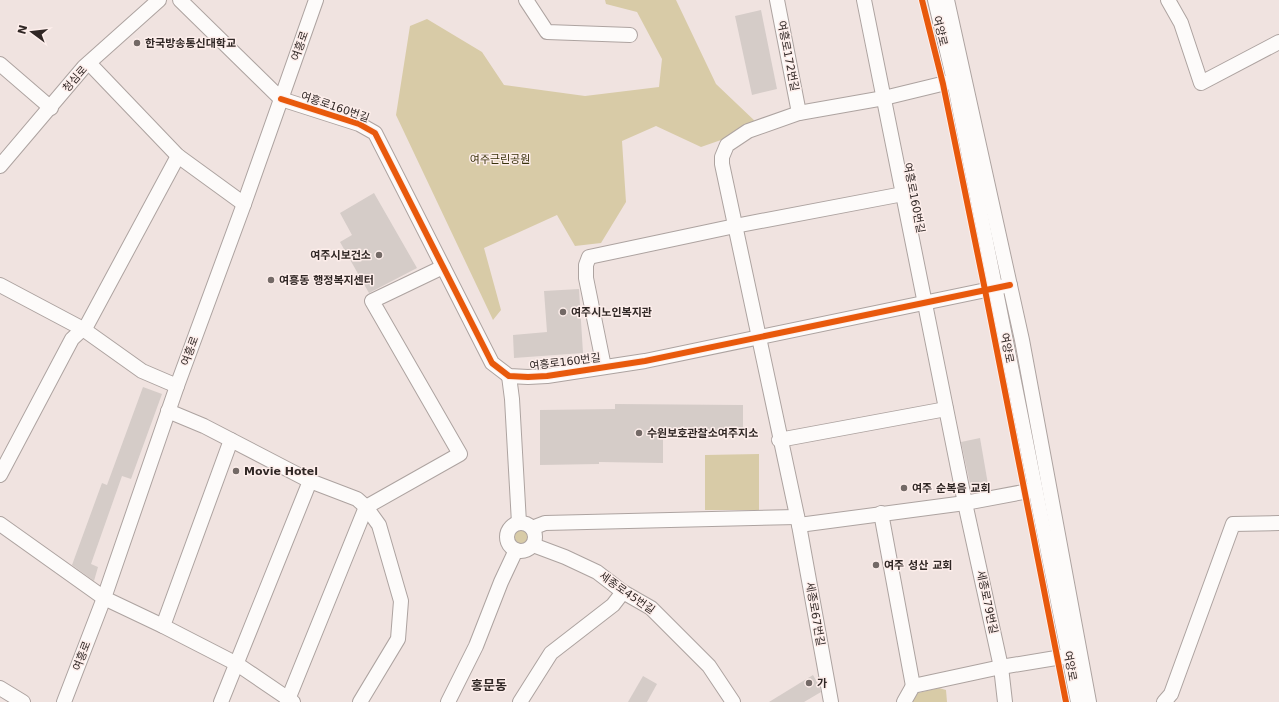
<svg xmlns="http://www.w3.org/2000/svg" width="1279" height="702" viewBox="0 0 1279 702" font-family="'DejaVu Sans','Noto Sans KR',sans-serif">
<rect width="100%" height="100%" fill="#f0e3e0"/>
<g fill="#d8cba7">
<path d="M605,0H676L716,84L757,123L721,140L701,147L656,126L622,141L626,202L601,243L575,246L557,215L484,248L501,310L493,320L396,115L410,26L427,19L482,52L504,85L585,96L659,87L662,59L637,12L606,4Z"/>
<path d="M759,454V510H705V455Z"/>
<circle cx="521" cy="537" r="9"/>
<path d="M939,688L946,690L947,702H912L918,693Z"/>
</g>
<g fill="#d5ccc8">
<path d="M761,10L777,89L752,95L735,16Z"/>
<path d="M374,193L417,268L369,293L340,242L352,235L340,213Z"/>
<path d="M579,289L583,353L514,358L513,335L547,332L544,291Z"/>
<path d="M143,387L162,394L131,479L122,476L91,564L98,567L94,581L72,565L102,483L107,485Z"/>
<path d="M615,404L743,405V434L663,433V463L599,462V464L540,465V410L615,409Z"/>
<path d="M980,438L989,490L972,493L961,442Z"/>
<path d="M813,675L819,686L821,692L804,702H769Z"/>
<path d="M643,676L657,684L647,702H628Z"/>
</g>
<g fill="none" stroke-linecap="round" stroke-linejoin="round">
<g stroke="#ada3a0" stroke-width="16">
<g id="minor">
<path d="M180,0L281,99L359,124L375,133L492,363L509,376L528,377L547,376L645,361L1010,285"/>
<path d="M526,0L547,32L630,35"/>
<path d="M777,0L799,113"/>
<path d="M864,0L965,503L1001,667L1005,702"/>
<path d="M935,0L954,81L1078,702"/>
<path d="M947,0L1022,340L1089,702"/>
<path d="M1168,0L1181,23L1201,83L1279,42"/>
<path d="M89,63L178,156L244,204"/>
<path d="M0,64L51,108"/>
<path d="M0,166L84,67L159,0"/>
<path d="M0,285L83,329L142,371L177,386"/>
<path d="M604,367L586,278V265L589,257L735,226L903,194"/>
<path d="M509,376L512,399L519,523"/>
<path d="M168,411L204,426L310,481L357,499L366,507L379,525L401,601L398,639L360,702"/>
<path d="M779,440L946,409"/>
<path d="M0,475L72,339L87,325L178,156"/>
<path d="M881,513L913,686"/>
<circle cx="521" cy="537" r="14"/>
<path d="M0,524L104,598L163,626L237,664L293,702"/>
<path d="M799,525L965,503L1034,490"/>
<path d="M532,528L545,523L797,517"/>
<path d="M533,545L565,557L597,572L623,592L651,608L709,666L733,702"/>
<path d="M163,626L231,440"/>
<path d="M0,688L23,702"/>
<path d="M64,702L104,598L177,386L244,204L316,0"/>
<path d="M221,702L310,481"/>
<path d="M287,702L366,507L460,454L372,301L443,267"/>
<path d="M448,702L476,646L501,582L516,550"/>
<path d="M520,702L551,653L613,605L623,592"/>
<path d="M831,702L799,525L722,164V157L727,145L748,131L799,113L884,98L954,81"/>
<path d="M904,702L913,686L1001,667L1068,656"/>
<path d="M1164,702L1171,694L1233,524L1279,523"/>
</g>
</g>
<use href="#minor" stroke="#fdfbfa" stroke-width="14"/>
<g stroke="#fdeeeb" stroke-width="8">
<g id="cycleway">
<path d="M922,0L943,84L985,290L1066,702"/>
<path d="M281,99L359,124L375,133L492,363L509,376L528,377L547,376L645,361L1010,285"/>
</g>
</g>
<use href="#cycleway" stroke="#e8590c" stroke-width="6"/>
</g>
<g fill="#736966" stroke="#fdeeeb" stroke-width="1.5">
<circle cx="137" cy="43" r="4"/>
<circle cx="379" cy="255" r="4"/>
<circle cx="271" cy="280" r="4"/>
<circle cx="563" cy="312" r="4"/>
<circle cx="639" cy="433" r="4"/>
<circle cx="236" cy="471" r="4"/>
<circle cx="904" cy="488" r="4"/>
<circle cx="876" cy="565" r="4"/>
<circle cx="809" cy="683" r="4"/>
</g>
<g text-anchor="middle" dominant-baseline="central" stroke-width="3" stroke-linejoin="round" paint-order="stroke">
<g font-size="11" fill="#302725" stroke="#fdeeeb">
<text transform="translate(940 31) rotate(76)">여양로</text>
<text transform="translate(300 46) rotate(-71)">여흥로</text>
<text transform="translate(788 56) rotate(79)">여흥로172번길</text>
<text transform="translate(75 79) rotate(-49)">청심로</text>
<text transform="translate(335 107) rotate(19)">여흥로160번길</text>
<text transform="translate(914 198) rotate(79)">여흥로160번길</text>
<text transform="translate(1007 348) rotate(79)">여양로</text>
<text transform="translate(190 351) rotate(-70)">여흥로</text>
<text transform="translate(565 362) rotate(-7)">여흥로160번길</text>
<text transform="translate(627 593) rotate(35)">세종로45번길</text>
<text transform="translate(987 602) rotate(78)">세종로79번길</text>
<text transform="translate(815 614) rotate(80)">세종로67번길</text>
<text transform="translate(82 656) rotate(-69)">여흥로</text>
<text transform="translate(1070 666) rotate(80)">여양로</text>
</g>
<g font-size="11" font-weight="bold" fill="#302725" stroke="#fdeeeb" text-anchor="start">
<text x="145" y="43">한국방송통신대학교</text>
<text x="371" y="255" text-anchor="end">여주시보건소</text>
<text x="279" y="280">여흥동 행정복지센터</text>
<text x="571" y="312">여주시노인복지관</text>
<text x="647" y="433">수원보호관찰소여주지소</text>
<text x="244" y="471">Movie Hotel</text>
<text x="912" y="488">여주 순복음 교회</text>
<text x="884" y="565">여주 성산 교회</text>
<text x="817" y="683">가</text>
</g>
<g font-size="11" fill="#39320b" stroke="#fdeeeb">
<text x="500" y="159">여주근린공원</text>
</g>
<g font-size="13" font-weight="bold" fill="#302725" stroke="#fdeeeb">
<text x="489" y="685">홍문동</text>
</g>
</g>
<g transform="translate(32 32) rotate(285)" stroke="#fdeeeb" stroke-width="3" paint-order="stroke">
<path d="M0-3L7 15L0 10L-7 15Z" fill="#302725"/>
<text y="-6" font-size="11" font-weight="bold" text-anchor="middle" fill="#302725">N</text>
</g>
</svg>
